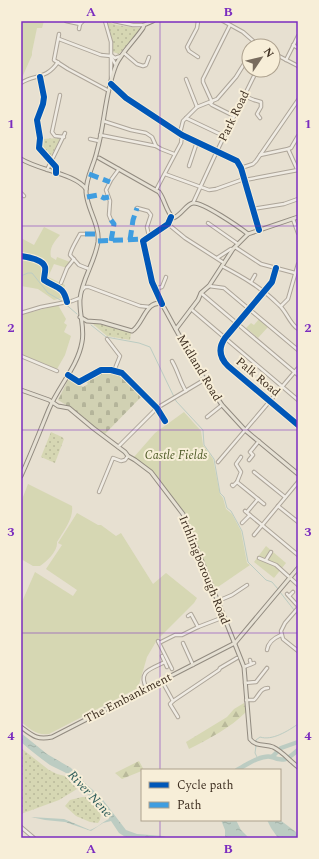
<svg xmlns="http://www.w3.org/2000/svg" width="319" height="859" viewBox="0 0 319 859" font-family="Spectral,serif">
<defs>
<pattern id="grass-dots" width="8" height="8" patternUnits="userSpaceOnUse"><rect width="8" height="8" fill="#d6d7b3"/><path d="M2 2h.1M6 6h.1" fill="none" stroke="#b9b99a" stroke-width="1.8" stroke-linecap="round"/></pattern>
<pattern id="forest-firs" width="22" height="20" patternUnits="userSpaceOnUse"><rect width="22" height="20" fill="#d6d7b3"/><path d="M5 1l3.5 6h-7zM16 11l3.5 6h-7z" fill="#b9b99a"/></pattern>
<pattern id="cemetery-stones" width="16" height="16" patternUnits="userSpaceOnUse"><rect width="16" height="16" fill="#d1d1b3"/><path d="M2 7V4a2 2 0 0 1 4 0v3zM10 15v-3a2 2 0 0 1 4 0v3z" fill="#b4b49a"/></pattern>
<pattern id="water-ripples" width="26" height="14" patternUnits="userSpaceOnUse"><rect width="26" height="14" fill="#bcccc2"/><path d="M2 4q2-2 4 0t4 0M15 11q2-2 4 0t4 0" fill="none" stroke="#a2b0a6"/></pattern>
</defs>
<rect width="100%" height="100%" fill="#e7e0d1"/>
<g fill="url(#grass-dots)">
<path d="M109,22L116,25L139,28V31L119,54L113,52L107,23Z"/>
<path d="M61,138L50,158L41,149V139Z"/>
<path d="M92,322L131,333L130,340L107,336L93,324Z"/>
<path d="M51,432L62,437L64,439L55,463L41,457Z"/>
<path d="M21,748L49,770L57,774L65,776L77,789L59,800L21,814Z"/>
<path d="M82,797H86L101,813L100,820L98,823L90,822L76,816L65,806L70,800Z"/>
</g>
<g fill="url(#forest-firs)">
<path d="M244,703L246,712C230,728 209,739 189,749L186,742L227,717L234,709Z"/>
<path d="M139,761L144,770L122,779L115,773Z"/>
</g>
<path fill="url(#cemetery-stones)" d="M106,371C122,372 132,385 142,396L104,435L71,408L58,400L69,378L83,387L88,384L85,380L97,373Z"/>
<g fill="#d6d7b3">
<path d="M21,21H44L42,28H37L32,52V55L21,80Z"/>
<path d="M44,227L60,235C54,242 49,248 51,257L56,260L57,257L70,262L67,268L54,264L48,277L65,285L62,298L54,300L38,289L21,286V238L34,245Z"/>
<path d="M58,305L66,319L64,323L67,325L64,332L71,336L65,355L57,369L21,354V315Z"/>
<path d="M259,319L268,327L258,338L246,328L251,323L254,325Z"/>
<path d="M184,412L201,431L203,445L213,459L220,494L223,498L226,509L232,514L241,531L247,563L250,565L215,589L184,512L157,477L134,457L155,433Z"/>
<path d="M28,484L72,506C74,518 63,532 57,542C58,551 47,561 40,566H33L21,559V502Z"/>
<path d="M77,513L98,525H101L116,536L121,533L153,584L166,573L197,598L194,603L157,640L147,657L138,688L49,734C37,736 30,729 21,722V604L35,572L73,596L77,590L46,569L62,545L58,543Z"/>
<path d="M266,546L286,563L274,578L254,562Z"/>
</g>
<g fill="url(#water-ripples)">
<path d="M21,733L47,754L71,768L87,785L100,796L126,830L137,834L163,836L170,838H127L119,833L111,821L103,823L91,831L65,822L45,820L31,817L64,819L90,830C97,828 102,822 109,819C101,807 89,795 79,786C75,783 71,777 66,773C61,770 55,768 50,765C40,758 30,750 21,742Z"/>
<path d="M221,820H236L241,830L249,838H226L225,836V830Z"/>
<path d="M267,820H280L296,832L298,838H278L271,828Z"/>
</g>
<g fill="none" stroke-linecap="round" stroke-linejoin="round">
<g stroke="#bcccc2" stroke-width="1">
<path d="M21,276L28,273H32L48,293L62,301L77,314"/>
<path d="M91,325L106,337L139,343L150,347L176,401L203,430L204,445L214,459L220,493L224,497L227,508L231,511L242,531L248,562L266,580L272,582L278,589"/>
<path d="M280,592L298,615"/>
<path d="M256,742V740L260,737C272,741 288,731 298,724"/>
<path d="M256,746L255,753L258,759"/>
</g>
<g stroke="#bcccc2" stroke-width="4.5">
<path d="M272,757C285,763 288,758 298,750"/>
<path d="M237,770C246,765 262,754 272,757L281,748L298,742"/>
</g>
<g stroke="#ada599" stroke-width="4.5">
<g id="minor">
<path d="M66,21L80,24L79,29"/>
<path d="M105,21L111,42V81"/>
<path d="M114,21L133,25H144"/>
<path d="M223,21L243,32L259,46"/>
<path d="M80,24L83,21"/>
<path d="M59,34L54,60L68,69L109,91"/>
<path d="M59,39L101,55L111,56"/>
<path d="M293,45L298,48"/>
<path d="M124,53L137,64L143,66L146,65L149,57"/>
<path d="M273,53L298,66"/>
<path d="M111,55L115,58L121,56"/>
<path d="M111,57L116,65"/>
<path d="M198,57L189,51L187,47L197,28L198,21"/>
<path d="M286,60L298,36"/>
<path d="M40,77L44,97L43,104L37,120L40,138L39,148L56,167V173"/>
<path d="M186,79L197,107"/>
<path d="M21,83C34,74 46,80 58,62"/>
<path d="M111,84L126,98L182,135L237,161L241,168L259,230"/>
<path d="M60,95L52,132L55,136L64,137"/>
<path d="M244,96L254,100L261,102V107L257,114L260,118"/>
<path d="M212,102L203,82V79L230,25"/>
<path d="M210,103L212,105L234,116"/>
<path d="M186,118L224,136"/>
<path d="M103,121L131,130L146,133L152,137L156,146L161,149L174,154"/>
<path d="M180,133L183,121L197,107L217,99L236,77L249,56"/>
<path d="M100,135L156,146"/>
<path d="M90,139L99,141"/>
<path d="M288,149L297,169"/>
<path d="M260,155L288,149L291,148L298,136"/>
<path d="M189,166L197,142"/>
<path d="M241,168L253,164L256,161L298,100"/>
<path d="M47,170L65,133"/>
<path d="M165,174L209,190L216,189L244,179"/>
<path d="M245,180L298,170"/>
<path d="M156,190L181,143L182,135"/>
<path d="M21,193L24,196"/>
<path d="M193,203L217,151L257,70"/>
<path d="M137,208L148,211L151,215L147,227L149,236"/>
<path d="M253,209L284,204L298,199"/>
<path d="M293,219L298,233"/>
<path d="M111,220L109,215L110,201L106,190L111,180L119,169"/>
<path d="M208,223L238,244"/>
<path d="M168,224L185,238L224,263"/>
<path d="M85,234H80C77,240 71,249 70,255L79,265L89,269"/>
<path d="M235,247L261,264L295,273"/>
<path d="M217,258L231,249H233"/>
<path d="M222,266C243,277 262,288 279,305C287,312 289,323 298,329"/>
<path d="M276,268L272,282L225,338C218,348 219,357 228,366L298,425"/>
<path d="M251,282L255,275"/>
<path d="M61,283L67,268L74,259"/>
<path d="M209,286L224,288L298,350"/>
<path d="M154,289L162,287L166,277"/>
<path d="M82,290L85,287H89L140,306L150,307"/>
<path d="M201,293L298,375"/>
<path d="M162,304L152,282L143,241L168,224L171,217"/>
<path d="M281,306L288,299L298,264"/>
<path d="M191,309L298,400"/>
<path d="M21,313L41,307L72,301L80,298"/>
<path d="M107,339L120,356L114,371"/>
<path d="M21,356L57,371"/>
<path d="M172,361C178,371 180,382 186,391"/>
<path d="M68,375L79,382L101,370H111L122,373L157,408L165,421"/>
<path d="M207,417L222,405"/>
<path d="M118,447L157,408L204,380"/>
<path d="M249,460L253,455L250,452L259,441"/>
<path d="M218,462L298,368"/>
<path d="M254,472L285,497"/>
<path d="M237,482L264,504"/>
<path d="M232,485L233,486L237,482L241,472L236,464L241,457"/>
<path d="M99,492L113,458L121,461L125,460L128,456"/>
<path d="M278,506L298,522"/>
<path d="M245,511L298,555"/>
<path d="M247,512L258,499"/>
<path d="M242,523L250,515"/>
<path d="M254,535L298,482"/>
<path d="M259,558L276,565L298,585"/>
<path d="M266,560L271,552"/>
<path d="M287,594L298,606"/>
<path d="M289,596L293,592"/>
<path d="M218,601L232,595L247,585"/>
<path d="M298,608L285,623L281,631L283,639L298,651"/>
<path d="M188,616L191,614L198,627"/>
<path d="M158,641L172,669"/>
<path d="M159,643L175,635H182L198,627L224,617"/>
<path d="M183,643L193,665"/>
<path d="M267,650C268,642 274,638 281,635"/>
<path d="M162,656L167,667"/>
<path d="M250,660L251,664"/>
<path d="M244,667L254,663"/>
<path d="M162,681L173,701"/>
<path d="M245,683L256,682L267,668"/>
<path d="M147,689C137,671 151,669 165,662"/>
<path d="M246,700H254C259,696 260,688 268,688"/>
<path d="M178,717L170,704L173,701L219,670L220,668L237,658"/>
<path d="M21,827L34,838"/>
</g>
</g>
<g stroke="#928b80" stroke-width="5">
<g id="major">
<path d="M99,158L159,192C165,200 166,211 173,218C181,216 186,204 193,203C203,202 239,227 248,234"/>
<path d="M21,159C38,170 76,174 86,189"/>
<path d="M80,317L87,321L101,322L132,331C143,325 146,299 162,304L197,368L222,405L245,430L298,474"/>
<path d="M176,329L198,300L201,293L209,286L233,249L248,234L298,217"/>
<path d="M21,390L49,400L58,406L69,408L93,428L125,452L128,456L135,460L151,472L183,514L244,667L250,739C256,747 265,744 273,747C282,751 290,761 298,767"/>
<path d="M21,476C31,454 40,431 49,409C58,387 78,366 82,342C85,328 79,314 80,299C82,279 95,262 98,242C100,225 87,209 86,192C86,177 94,165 97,151C105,123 105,92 116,65C121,53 135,40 143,28L144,25L153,21"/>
<path d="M21,727C33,736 37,740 52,737L235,643L298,568"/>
</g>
</g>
<use href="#minor" stroke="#efebe3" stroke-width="2.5"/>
<use href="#major" stroke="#e6e1d4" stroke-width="3"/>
<g stroke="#3f9de0" stroke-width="5" stroke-dasharray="10 5" stroke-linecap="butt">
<path d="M89,174L110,182"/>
<path d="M87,197L98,195L104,198L109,197"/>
<path d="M85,234H98"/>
<path d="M130,240L133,220L137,208"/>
<path d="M98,241L144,239"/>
<path d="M111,241L114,224L111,220"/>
</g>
<g stroke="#f7eed8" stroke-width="8">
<g id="cycleway">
<path d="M40,77L44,97L43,104L37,120L40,138L39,148L56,167V173"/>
<path d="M111,84L126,98L182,135L237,161L241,168L259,230"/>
<path d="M21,256C27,257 43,259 45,267C46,270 44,276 44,280C57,289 63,285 67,302"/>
<path d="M276,268L272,282L225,338C218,348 219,357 228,366L298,425"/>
<path d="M162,304L152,282L143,241L168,224L171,217"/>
<path d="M68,375L79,382L101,370H111L122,373L157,408L165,421"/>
</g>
</g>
<use href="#cycleway" stroke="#0057b8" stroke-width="6"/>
</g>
<path fill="none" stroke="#7b2cbf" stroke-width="1" stroke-opacity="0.55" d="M160,21V770M21,226H298M21,430H298M21,633H298M160,820V838"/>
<g text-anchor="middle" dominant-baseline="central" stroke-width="4" stroke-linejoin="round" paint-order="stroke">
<g font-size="12" fill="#3d2e20" stroke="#f7eed8">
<text transform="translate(234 116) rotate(-64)">Park Road</text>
<text transform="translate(199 368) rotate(59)">Midland Road</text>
<text transform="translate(258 377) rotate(40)">Palk Road</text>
<text transform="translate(204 570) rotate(68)">Irthlingborough Road</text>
<text transform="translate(128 698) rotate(-27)">The Embankment</text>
</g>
<g font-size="12" font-style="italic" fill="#4d5a26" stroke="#f7eed8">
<text x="176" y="455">Castle Fields</text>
</g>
<g font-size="13" font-style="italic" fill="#2f5d5a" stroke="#f7eed8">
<text transform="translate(90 794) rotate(47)">River Nene</text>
</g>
</g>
<rect width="319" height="859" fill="none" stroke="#f7eed8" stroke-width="44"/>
<rect x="141" y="769" width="140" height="52" fill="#f7eed8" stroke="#ada18e"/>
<rect x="149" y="782" width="20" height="6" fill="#0057b8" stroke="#ada18e"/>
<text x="177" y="789" font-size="12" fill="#3d2e20">Cycle path</text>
<rect x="149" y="802" width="20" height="6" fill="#3f9de0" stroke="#ada18e"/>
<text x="177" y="809" font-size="12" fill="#3d2e20">Path</text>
<g transform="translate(261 58) rotate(55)"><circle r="19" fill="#f7eed8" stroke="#ada18e"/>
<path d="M0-3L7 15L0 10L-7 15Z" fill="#786c5e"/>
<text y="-6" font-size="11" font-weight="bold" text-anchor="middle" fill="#3d2e20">N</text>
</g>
<rect x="22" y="22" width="275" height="815" fill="none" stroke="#7b2cbf" stroke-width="1.5"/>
<g font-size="13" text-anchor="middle" font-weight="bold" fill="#7b2cbf">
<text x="91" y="16">A</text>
<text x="228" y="16">B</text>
<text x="11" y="128">1</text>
<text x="308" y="128">1</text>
<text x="11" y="332">2</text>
<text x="308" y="332">2</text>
<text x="11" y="536">3</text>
<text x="308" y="536">3</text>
<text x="11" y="740">4</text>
<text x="308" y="740">4</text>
<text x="91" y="853">A</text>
<text x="228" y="853">B</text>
</g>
</svg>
